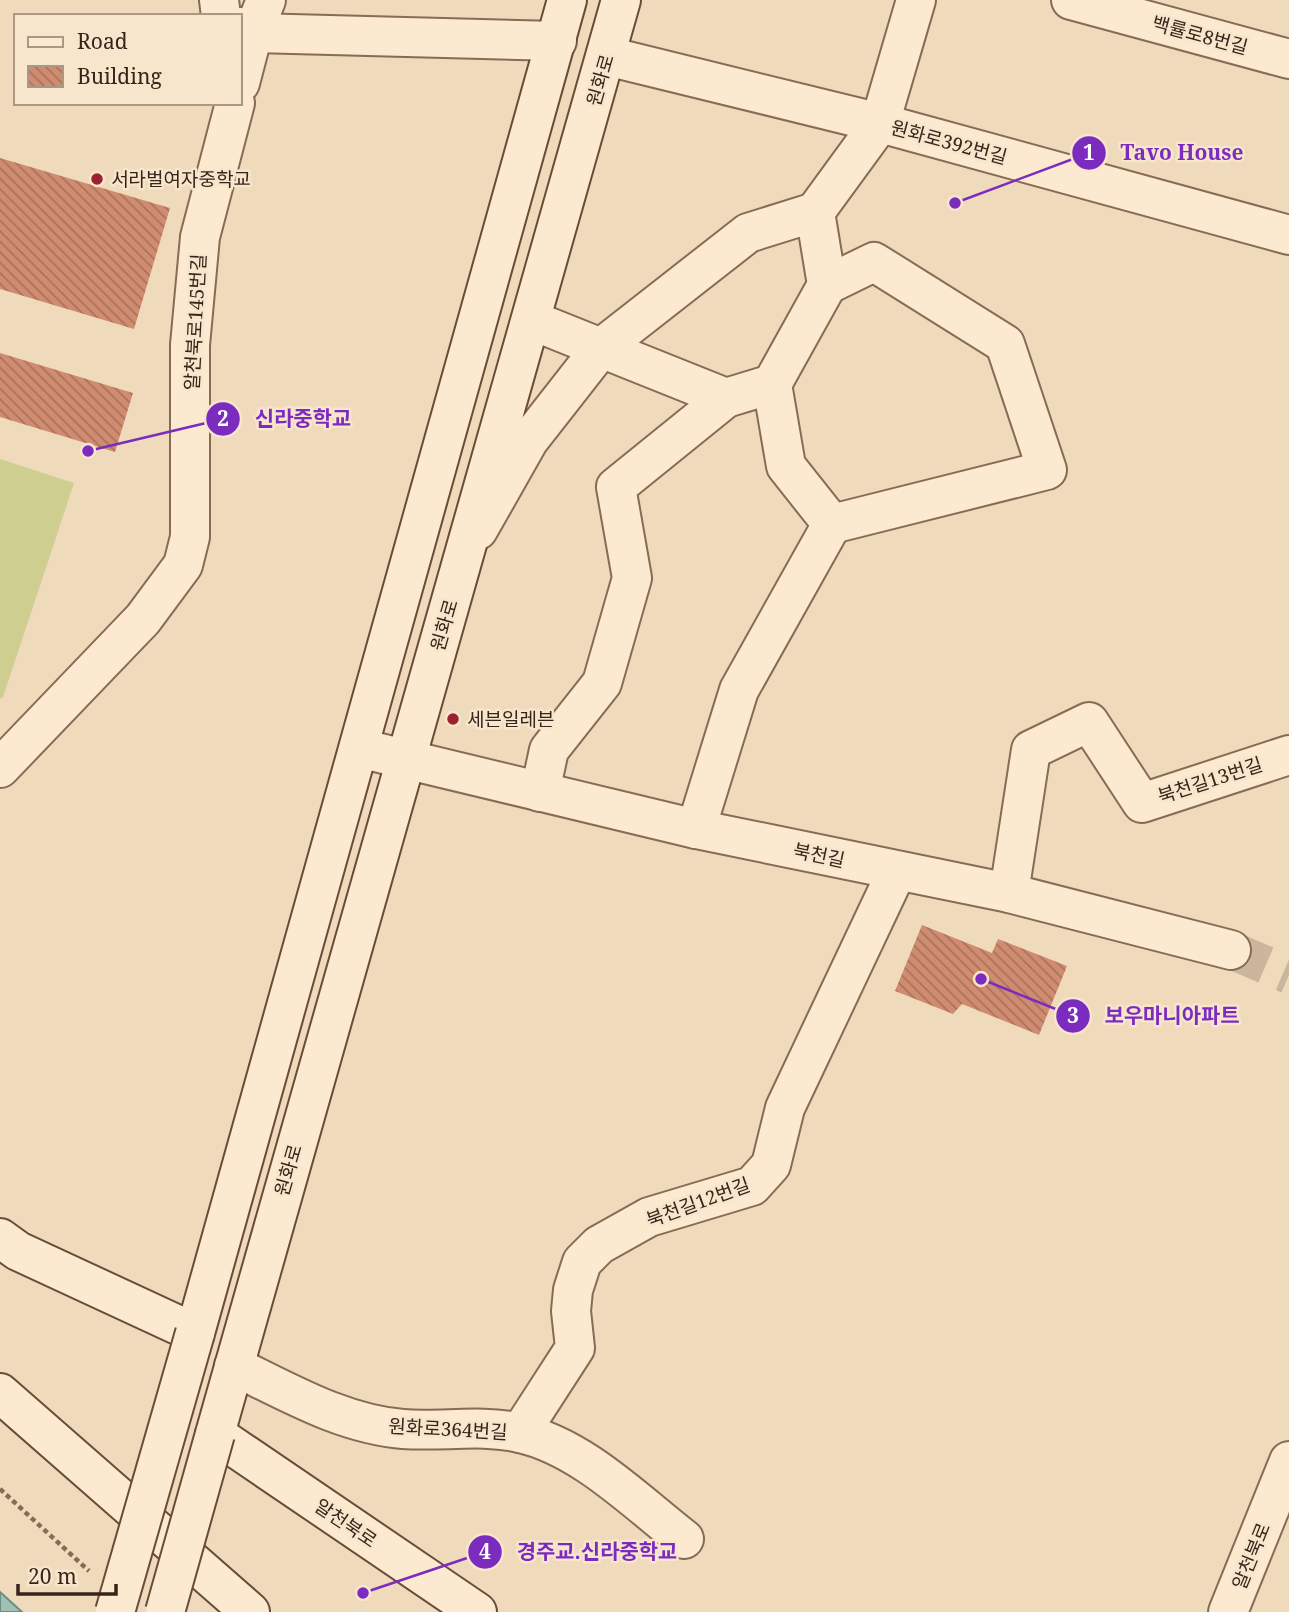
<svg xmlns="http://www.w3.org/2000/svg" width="1289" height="1612" viewBox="0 0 1289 1612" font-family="'Noto Serif','Noto Sans KR',serif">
<defs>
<pattern id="building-back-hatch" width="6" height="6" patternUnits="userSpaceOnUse" patternTransform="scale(1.75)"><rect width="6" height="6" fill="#d08c70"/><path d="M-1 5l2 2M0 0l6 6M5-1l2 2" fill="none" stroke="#aa725b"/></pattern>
</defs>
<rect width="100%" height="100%" fill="#f0dabc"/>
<path fill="#cece90" d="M0,459L74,483L3,697L0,699Z"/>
<path fill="#a0c1b3" stroke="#688f80" stroke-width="2" d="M0,1592L22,1612H0Z"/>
<g fill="url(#building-back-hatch)">
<path d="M0,158L170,208L134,329L0,289Z"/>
<path d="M0,353L133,393L115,452L0,417Z"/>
<path d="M922,925L992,953L998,939L1067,966L1039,1035L962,1004L953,1014L895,991Z"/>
</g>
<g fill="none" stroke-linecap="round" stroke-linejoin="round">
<path stroke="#cbb69c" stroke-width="38" stroke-dasharray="38 19" stroke-linecap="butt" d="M1231,950L1289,975"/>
<g stroke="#886a55" stroke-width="42">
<g id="street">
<path d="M219,0L221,16"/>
<path d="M1071,0L1289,59"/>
<path d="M240,27L253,33L557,41"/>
<path d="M607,56L880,123L1289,235"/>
<path d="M240,83L253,33L266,0"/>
<path d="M815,212L880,123L916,0"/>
<path d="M827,285L874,262L1005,344L1047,470L832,524"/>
<path d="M531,320L726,398L772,384L827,285L815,212"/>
<path d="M478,530L529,440L601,348L748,233L815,212"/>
<path d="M359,748L696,829L1009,893L1231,950"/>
<path d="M0,768L143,619L183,565L190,537V345L200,237L235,103"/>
<path d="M540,792L549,750L602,683L632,578L616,487L726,398"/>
<path d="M696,829L739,690L832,524L786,466L772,384"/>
<path d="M1009,893L1031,750L1089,722L1142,803L1289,755"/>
<path d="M234,1366C288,1392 342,1424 403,1429C442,1432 481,1424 520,1433C582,1447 635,1501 684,1539"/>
<path d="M520,1433L575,1348L571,1311L573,1290L582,1262L599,1245L649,1217L752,1186L771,1165L785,1108L897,871"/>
<path d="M1228,1612L1289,1461"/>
</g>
</g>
<g stroke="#6a4b38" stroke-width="42">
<g id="secondary">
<path d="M0,1238L18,1251L195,1333L567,0"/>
<path d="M0,1393L250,1612"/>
<path d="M477,1612L215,1434L621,0"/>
</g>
</g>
<path stroke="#886a55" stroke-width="4.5" stroke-dasharray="5 3.5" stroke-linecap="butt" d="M0,1489L89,1571"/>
<use href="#street" stroke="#fbe9d0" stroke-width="38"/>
<use href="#secondary" stroke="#fbe9d0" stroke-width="38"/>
<g stroke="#6a4b38" stroke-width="42" stroke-linecap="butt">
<g id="secondary-bridge">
<path d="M115,1612L195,1333"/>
<path d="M165,1612L215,1434"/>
</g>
</g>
<use href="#secondary-bridge" stroke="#fbe9d0" stroke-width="38"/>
</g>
<g fill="#9a2231" stroke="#f7e5cc" stroke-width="2.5">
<circle cx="97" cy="179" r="7"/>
<circle cx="453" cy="719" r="7"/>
</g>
<g text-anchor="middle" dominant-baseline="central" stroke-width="5" stroke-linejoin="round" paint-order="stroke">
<g font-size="19" fill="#37251b" stroke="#f7e5cc">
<text transform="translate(1200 35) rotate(15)">백률로8번길</text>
<text transform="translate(600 80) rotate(-74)">원화로</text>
<text transform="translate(949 142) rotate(15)">원화로392번길</text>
<text transform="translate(195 322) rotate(-87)">알천북로145번길</text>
<text transform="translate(444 625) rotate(-74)">원화로</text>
<text transform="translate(1210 780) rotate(-18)">북천길13번길</text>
<text transform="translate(819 855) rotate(12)">북천길</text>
<text transform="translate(288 1170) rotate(-74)">원화로</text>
<text transform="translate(698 1202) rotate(-20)">북천길12번길</text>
<text transform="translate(448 1429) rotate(3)">원화로364번길</text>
<text transform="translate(346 1523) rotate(34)">알천북로</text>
<text transform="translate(1251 1556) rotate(-68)">알천북로</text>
</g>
<g font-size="19" fill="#37251b" stroke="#f7e5cc" text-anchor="start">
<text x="111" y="179">서라벌여자중학교</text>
<text x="467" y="719">세븐일레븐</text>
</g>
</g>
<path fill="none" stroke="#7b2cbf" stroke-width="2.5" d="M955 203L1089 153M88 451L223 419M981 979L1073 1016M363 1593L485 1552"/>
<g fill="#7b2cbf" stroke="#f7e5cc" stroke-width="2.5">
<circle cx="955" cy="203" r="7"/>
<circle cx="88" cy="451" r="7"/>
<circle cx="981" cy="979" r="7"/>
<circle cx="363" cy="1593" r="7"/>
<circle cx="1089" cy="153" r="18"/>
<circle cx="223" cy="419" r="18"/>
<circle cx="1073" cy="1016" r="18"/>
<circle cx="485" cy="1552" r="18"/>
</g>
<g font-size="21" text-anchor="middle" font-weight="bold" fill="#fff">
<text x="1089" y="160">1</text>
<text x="223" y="426">2</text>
<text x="1073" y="1023">3</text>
<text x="485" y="1559">4</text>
</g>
<g font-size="21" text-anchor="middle" font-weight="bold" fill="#7b2cbf" stroke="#f7e5cc" stroke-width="5" stroke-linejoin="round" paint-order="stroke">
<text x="1182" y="160">Tavo House</text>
<text x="303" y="426">신라중학교</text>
<text x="1172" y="1023">보우마니아파트</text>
<text x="597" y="1559">경주교.신라중학교</text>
</g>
<rect x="14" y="14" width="228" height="91" fill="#f7e5cc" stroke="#aa9885" stroke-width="2"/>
<rect x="28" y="37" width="35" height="10" fill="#fbe9d0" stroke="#aa9885" stroke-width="2"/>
<text x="77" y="49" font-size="21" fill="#37251b">Road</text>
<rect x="28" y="66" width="35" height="21" fill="url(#building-back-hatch)" stroke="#aa9885" stroke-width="2"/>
<text x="77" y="84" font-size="21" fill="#37251b">Building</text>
<path d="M18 1584v10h98v-10" fill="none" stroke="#37251b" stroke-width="3.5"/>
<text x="28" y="1584" font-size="21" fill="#37251b" stroke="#f7e5cc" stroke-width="5" paint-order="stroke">20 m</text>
</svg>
